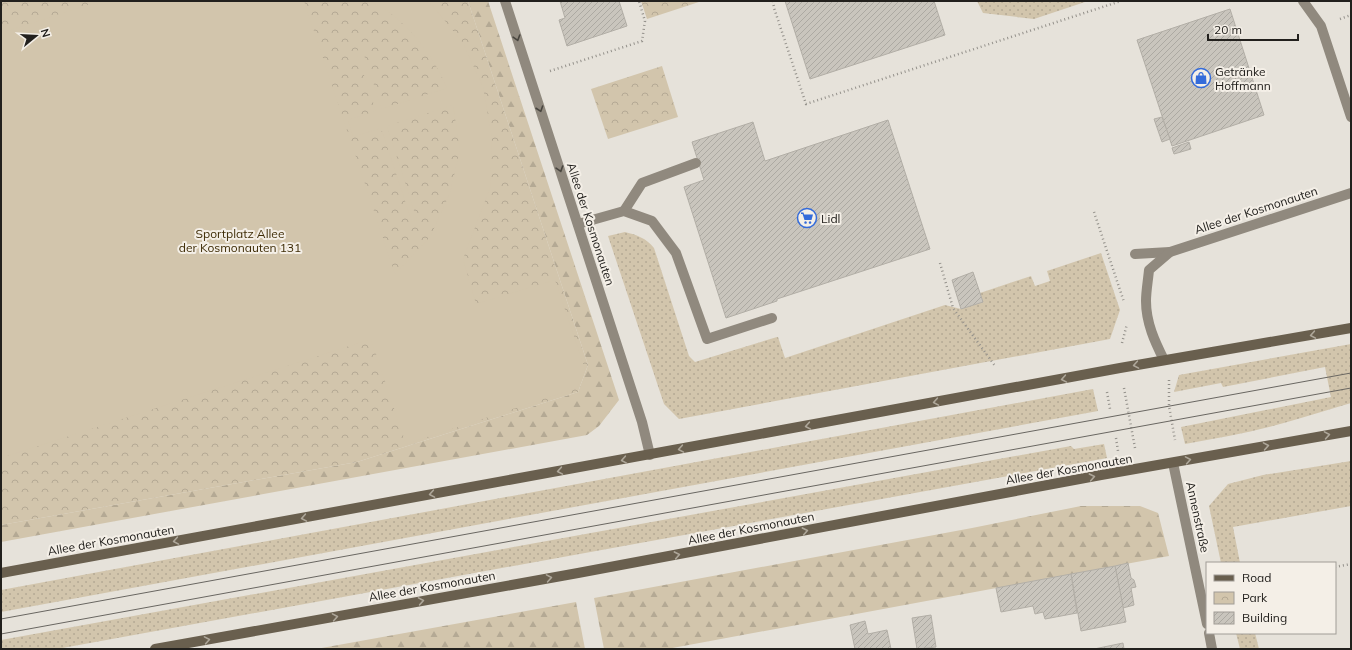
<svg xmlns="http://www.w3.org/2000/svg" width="1352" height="650" viewBox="0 0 1352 650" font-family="Mulish,sans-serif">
<defs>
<pattern id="grass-dots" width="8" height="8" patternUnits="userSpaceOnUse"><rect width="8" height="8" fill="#d2c5ac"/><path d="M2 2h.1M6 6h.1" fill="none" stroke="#b4a994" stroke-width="1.8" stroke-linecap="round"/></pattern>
<pattern id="forest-firs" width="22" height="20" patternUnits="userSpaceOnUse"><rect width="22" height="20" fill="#d2c5ac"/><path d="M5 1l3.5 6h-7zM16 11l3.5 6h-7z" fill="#b4a994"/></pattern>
<pattern id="park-crowns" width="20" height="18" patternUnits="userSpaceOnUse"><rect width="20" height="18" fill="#d2c5ac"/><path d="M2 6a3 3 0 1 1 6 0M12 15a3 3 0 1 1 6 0" fill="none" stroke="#b4a994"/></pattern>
<pattern id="building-hatch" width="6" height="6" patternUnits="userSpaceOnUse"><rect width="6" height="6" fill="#c9c5bd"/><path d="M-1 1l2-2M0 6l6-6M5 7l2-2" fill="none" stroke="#aca9a2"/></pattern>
</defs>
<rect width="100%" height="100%" fill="#e6e2da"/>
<g fill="url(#grass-dots)">
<path d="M977,1H1088L1034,19L983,13Z"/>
<path d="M625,232C637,235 646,238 654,248L689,356L695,362L777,337H778L785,358L945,305L961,309L983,302L980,293L1031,276L1035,286L1050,281L1047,271L1101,253L1120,310L1110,339L679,419L664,404L608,236Z"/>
<path d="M1351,344V403C1334,408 1318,413 1301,418C1263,430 1224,437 1185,444L1181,427L1331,397L1325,367L1223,387L1221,383L1174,392L1179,375Z"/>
<path d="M1093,389L1098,411L1,612V590Z"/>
<path d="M1104,444L1107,458L57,649H1V640L1071,446L1074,449Z"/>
<path d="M1351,461V506L1233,527L1240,563H1221L1209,506L1228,484L1263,475Z"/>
<path d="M1236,633H1255L1259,649H1240Z"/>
</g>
<g fill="url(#forest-firs)">
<path d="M468,1H488L619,400L599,426L587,435L1,542V525L357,462L578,392L588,365Z"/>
<path d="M1081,506H1140L1158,513L1169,556L667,649H604L594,598L972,528Z"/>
<path d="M576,602L585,649H316Z"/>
</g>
<g fill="url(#park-crowns)">
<path d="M1,1H468L588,365L578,392L357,462L1,525Z"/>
<path d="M641,1H702L647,19Z"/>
<path d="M662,66L678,117L608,139L591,89Z"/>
</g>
<path fill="#d2c5ac" d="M100,1H304L395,274L430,237L450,193L460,150L453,105L387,126L417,220L412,222L381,128L353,137L348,120L376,111L356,51L362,49L382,109L447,88C433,54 403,15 369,1H426L432,5L463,43L483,87L492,139L490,188L463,259L476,304L555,280L585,369L577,388L406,444L371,339L1,458V33Z"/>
<g fill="url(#building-hatch)" stroke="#b2aea6">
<path d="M560,1H619L627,26L567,46L559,20L565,18Z"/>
<path d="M785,1H934L945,35L810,79Z"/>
<path d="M1230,9L1264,115L1172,146L1137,40Z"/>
<path d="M1162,117L1170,139L1162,142L1154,119Z"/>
<path d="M888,120L930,249L777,299V301L726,318L684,187L704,180L692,142L753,122L765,161Z"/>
<path d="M1189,142L1191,149L1174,154L1172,148Z"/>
<path d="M973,272L983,302L961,309L952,280Z"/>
<path d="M1128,563L1131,578L1134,580L1136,587L1131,588L1134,605L1123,608L1115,566Z"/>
<path d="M1115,566L1126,622L1081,631L1071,574Z"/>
<path d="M1071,574L1077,613L1045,619L1043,612L1035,614L1033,606L1001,612L996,588Z"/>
<path d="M931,615L936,647L917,649L912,618Z"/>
<path d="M865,621L868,634L887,630L891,649H855L850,625Z"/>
<path d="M1123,643L1124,649H1094Z"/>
</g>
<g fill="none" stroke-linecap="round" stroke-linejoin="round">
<g stroke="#94918b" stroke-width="2.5" stroke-dasharray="1 3" stroke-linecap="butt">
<path d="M773,1L774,8L806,104L1121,1"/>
<path d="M1340,19L1351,15"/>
<path d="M550,71L642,41L645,21L639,1"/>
<path d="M1094,212L1124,302"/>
<path d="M940,263L953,308L995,366"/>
<path d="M1122,343L1127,324"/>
<path d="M1169,380V406L1175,440"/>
<path d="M1124,388L1135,448"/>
<path d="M1107,392L1110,409"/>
<path d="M1116,438L1118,451"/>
<path d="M1335,567L1351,564"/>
</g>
<g stroke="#90897e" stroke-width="10">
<path d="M1303,1L1321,26L1351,117"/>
<path d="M624,211L642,183L696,163"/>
<path d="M578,224L624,211L652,221L676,253L707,339L772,318"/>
<path d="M1135,254L1170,252"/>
</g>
<g stroke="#90897e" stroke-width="10">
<path d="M505,1L642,422L650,455"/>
<path d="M1164,360C1155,342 1146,323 1146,301C1146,291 1148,281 1149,270L1170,252L1351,193"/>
<path d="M1173,463L1207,624"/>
<path d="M1209,633L1212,649"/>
</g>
<g stroke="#695f4e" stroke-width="10">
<path d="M1,573L1120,368L1351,328"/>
<path d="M155,649L578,573L1101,475L1351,431"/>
</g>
<g stroke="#696661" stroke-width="1">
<path d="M1,619L1351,373"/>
<path d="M1,634L1351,388"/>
</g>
</g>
<defs><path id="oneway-chevron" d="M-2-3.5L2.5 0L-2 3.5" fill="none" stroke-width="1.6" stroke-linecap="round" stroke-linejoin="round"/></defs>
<g stroke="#48453f">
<use href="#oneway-chevron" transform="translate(517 38) rotate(73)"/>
<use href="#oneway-chevron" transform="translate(540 109) rotate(71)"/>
<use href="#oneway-chevron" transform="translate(560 169) rotate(72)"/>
</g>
<g stroke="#aea79a">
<use href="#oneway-chevron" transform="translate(1313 335) rotate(170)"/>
<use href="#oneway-chevron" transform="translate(1136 365) rotate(170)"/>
<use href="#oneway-chevron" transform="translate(1064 379) rotate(170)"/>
<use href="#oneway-chevron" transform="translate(936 402) rotate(170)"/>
<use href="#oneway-chevron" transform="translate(808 426) rotate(170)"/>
<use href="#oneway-chevron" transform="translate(1327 435) rotate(-10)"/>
<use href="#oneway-chevron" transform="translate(1266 446) rotate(-10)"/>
<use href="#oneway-chevron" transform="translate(681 449) rotate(170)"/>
<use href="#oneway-chevron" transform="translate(624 460) rotate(170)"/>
<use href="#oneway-chevron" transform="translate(1188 460) rotate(-10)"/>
<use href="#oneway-chevron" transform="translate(560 471) rotate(170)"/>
<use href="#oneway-chevron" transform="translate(1092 477) rotate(-11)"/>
<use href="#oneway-chevron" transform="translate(432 494) rotate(170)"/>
<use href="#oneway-chevron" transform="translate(304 518) rotate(170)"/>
<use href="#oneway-chevron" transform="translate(805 531) rotate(-11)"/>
<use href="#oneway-chevron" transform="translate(176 541) rotate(170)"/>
<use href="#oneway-chevron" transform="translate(677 555) rotate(-11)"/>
<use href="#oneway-chevron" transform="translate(549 578) rotate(-10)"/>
<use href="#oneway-chevron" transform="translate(421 601) rotate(-10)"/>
<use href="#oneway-chevron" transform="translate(335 617) rotate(-10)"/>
<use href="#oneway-chevron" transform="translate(207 640) rotate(-10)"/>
</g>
<defs>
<g id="shop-ring" transform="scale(1)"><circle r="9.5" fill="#f4efe7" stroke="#346bda" stroke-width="1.5"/><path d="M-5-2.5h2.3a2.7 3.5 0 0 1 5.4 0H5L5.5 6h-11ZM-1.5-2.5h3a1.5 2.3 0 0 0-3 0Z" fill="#346bda"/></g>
<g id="supermarket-ring" transform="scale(1)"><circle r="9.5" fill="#f4efe7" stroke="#346bda" stroke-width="1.5"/><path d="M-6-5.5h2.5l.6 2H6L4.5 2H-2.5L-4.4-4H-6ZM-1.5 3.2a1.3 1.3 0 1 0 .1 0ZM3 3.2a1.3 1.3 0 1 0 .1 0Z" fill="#346bda"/></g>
</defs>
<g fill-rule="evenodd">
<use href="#shop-ring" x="1201" y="78"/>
<use href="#supermarket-ring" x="807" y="218"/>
</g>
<g text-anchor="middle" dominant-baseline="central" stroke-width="4" stroke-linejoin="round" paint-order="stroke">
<g font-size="12" fill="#22201d" stroke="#f4efe7" text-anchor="start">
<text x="1215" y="71">Getränke<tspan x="1215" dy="14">Hoffmann</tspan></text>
<text x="821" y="218">Lidl</text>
</g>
<g font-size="12" fill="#22201d" stroke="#f4efe7">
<text transform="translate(1256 210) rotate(-18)">Allee der Kosmonauten</text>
<text transform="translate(591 224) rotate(72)">Allee der Kosmonauten</text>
<text transform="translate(1069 469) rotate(-10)">Allee der Kosmonauten</text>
<text transform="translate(1198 517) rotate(78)">Annenstraße</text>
<text transform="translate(751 528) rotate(-11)">Allee der Kosmonauten</text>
<text transform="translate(111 540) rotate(-10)">Allee der Kosmonauten</text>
<text transform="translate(432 586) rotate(-10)">Allee der Kosmonauten</text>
</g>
<g font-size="12" fill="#3e2c06" stroke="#f4efe7">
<text x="240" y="233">Sportplatz Allee<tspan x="240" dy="14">der Kosmonauten 131</tspan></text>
</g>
</g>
<rect width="1352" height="650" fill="none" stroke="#22201d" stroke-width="4"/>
<rect x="1206" y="562" width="130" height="72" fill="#f4efe7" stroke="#a09c96"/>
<rect x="1214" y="575" width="20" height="6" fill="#695f4e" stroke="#a09c96"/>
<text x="1242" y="582" font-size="12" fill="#22201d">Road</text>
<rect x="1214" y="592" width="20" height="12" fill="url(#park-crowns)" stroke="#a09c96"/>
<text x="1242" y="602" font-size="12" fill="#22201d">Park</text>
<rect x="1214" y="612" width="20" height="12" fill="url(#building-hatch)" stroke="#a09c96"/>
<text x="1242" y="622" font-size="12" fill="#22201d">Building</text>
<g transform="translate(36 36) rotate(72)" stroke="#f4efe7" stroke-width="3" paint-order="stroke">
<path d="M0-3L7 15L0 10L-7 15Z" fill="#22201d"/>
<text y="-6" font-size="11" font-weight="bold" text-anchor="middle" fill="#22201d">N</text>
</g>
<path d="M1208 34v6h90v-6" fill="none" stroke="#22201d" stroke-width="2"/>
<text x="1214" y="34" font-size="12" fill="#22201d" stroke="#f4efe7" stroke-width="3" paint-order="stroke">20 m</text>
</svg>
